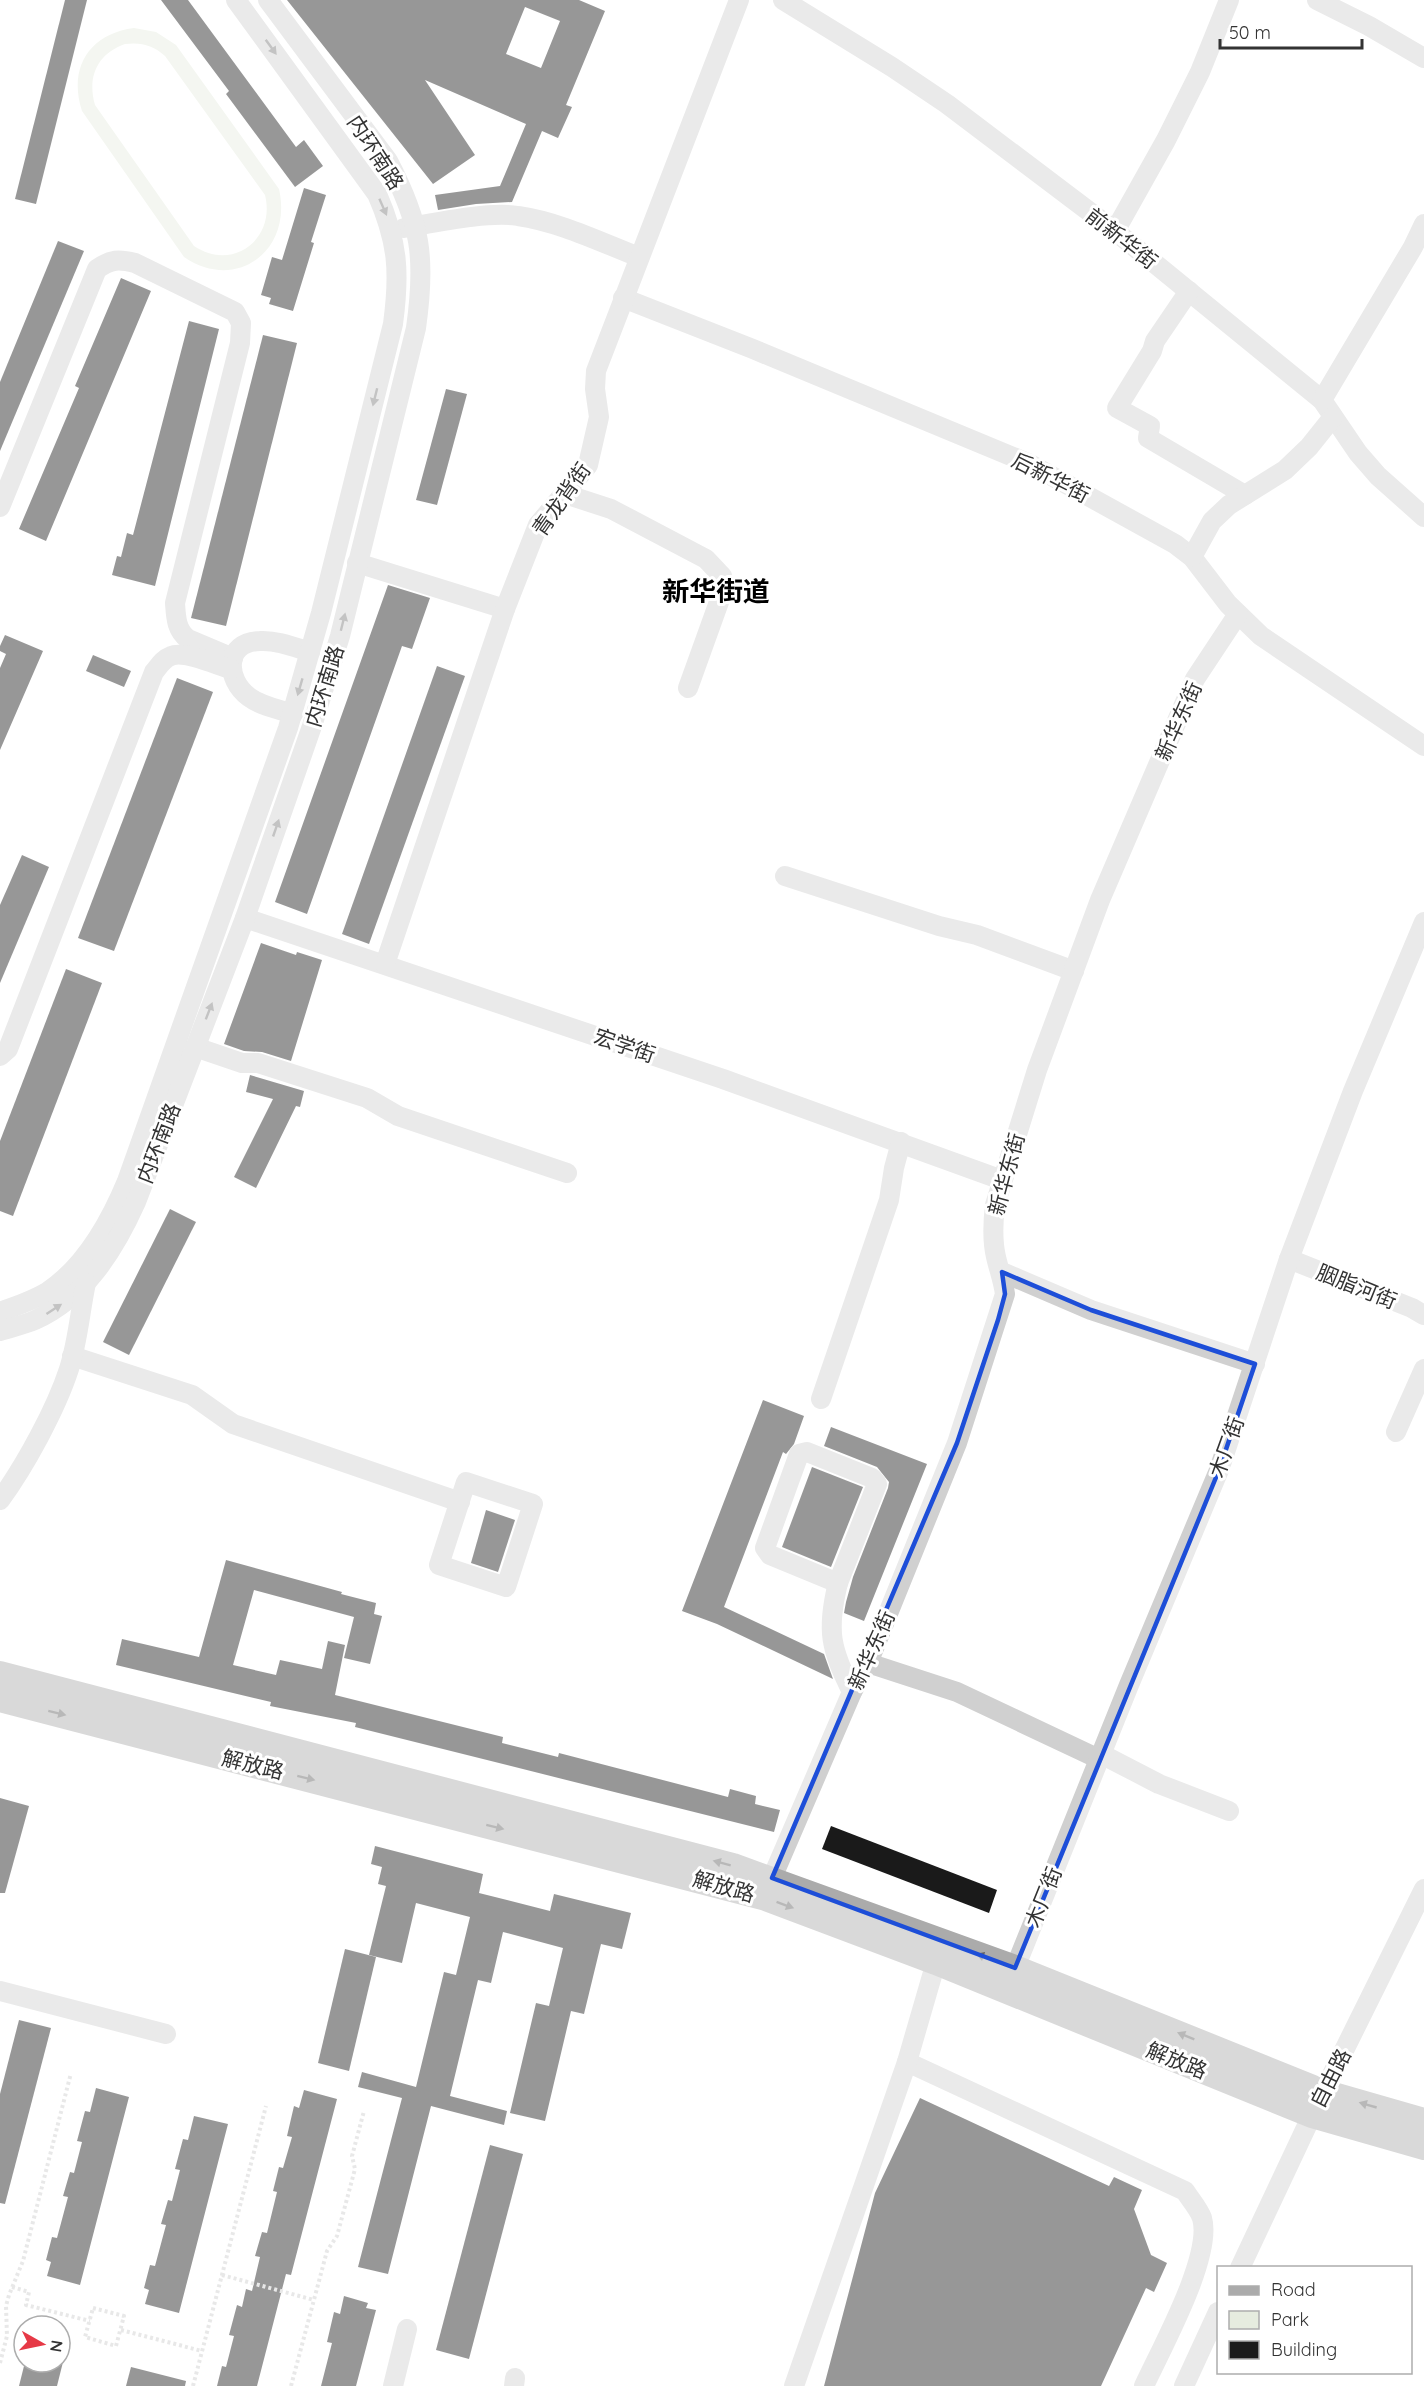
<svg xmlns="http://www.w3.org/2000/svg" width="1424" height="2386" viewBox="0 0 1424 2386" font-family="Quicksand,'Noto Sans SC',sans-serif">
<rect width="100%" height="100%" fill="#fff"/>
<path fill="#e6ecdf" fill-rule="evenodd" d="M134,28L156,32L176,45L279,189C293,250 237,293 184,257L82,111C68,68 89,34 134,28ZM125,44C141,42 153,45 165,56L265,195C276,239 233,272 194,246L95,105C87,77 97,54 125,44Z"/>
<g fill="#1a1a1a" fill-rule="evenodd">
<path d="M65,0H87L36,204L15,199Z"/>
<path d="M161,0H188L296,147L304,140L323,166L295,187L226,94L229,91Z"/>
<path d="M287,0H579L605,11L566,105L572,107L558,138L542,131L512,202L476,204L438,210L435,195L500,186L526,124L425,80L475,155L433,184ZM525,7L560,21L541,68L506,54Z"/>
<path d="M304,188L326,195L311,242L314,243L293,311L269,304L271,298L261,295L272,257L282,260Z"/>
<path d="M58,241L84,251L0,451V382Z"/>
<path d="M121,278L151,291L46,541L19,529L79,388L75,386Z"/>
<path d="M189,321L219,329L155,586L112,575L117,556L121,557L127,533L133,535Z"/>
<path d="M263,335L297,343L226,626L191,618Z"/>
<path d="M446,389L467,394L437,505L416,500Z"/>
<path d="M388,585L430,598L412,649L402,646L307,914L275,902Z"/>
<path d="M5,635L43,651L0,750V668L6,654L0,651V646Z"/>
<path d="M93,655L131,671L124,687L86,671Z"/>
<path d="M437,666L465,676L369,944L342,934Z"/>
<path d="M177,678L213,692L114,951L78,938Z"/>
<path d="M22,855L49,867L0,983V905Z"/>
<path d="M261,943L296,955L297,952L322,960L291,1061L262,1052L244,1051L224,1044Z"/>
<path d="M66,969L102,983L13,1216L0,1211V1141Z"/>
<path d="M250,1075L304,1091L300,1107L296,1106L256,1188L234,1177L273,1099L246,1092Z"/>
<path d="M170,1209L196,1222L129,1355L103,1342Z"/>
<path d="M763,1400L804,1416L794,1444L786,1454L783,1452L724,1607L824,1654L833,1679L717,1624L682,1611Z"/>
<path d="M831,1427L927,1464L864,1621L844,1613L846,1602L853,1577L888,1488L889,1482L877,1467L824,1446Z"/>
<path d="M812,1467L863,1487L831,1567L782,1547Z"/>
<path d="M486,1510L515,1520L498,1572L471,1563Z"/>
<path d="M226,1560L342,1592L341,1594L376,1603L374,1614L382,1616L370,1664L344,1658L354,1617L254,1590L233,1665L276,1675L280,1660L322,1669L328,1641L345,1645L335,1695L503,1737L502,1743L558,1757L559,1753L728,1797L730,1789L756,1796L755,1804L780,1810L774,1832L355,1727L356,1723L270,1706L271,1702L116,1665L122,1639L199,1657Z"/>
<path d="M0,1798L29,1806L5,1893H0Z"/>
<path d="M831,1826L997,1890L989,1913L822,1849Z"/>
<path d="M375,1846L483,1874L479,1893L550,1911L554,1894L631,1913L622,1949L601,1944L584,2014L571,2011L545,2121L510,2113L536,2003L549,2006L563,1948L503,1932L491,1983L478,1980L450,2096L507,2111L504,2125L431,2106L388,2274L358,2267L402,2098L358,2087L362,2072L416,2087L444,1972L456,1975L470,1917L416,1903L402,1963L369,1955L386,1886L378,1884L382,1867L371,1864Z"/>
<path d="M345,1949L376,1957L349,2071L318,2063Z"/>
<path d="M19,2020L51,2028L5,2204L0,2203V2094Z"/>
<path d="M96,2088L129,2097L80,2285L47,2276L51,2262L46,2260L52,2237L57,2238L68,2197L63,2196L70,2172L74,2173L82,2142L77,2141L85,2111L90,2112Z"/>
<path d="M304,2090L337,2099L291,2275L286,2274L257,2386H217L222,2366L226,2367L234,2336L229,2335L237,2305L242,2307L246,2289L252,2291L260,2257L255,2256L262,2232L267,2233L277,2192L273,2191L279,2167L283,2168L292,2137L287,2136L294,2106L299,2108Z"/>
<path d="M920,2098L1109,2186L1114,2177L1142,2190L1134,2209L1151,2255L1167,2263L1154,2292L1146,2288L1101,2386H824L875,2193Z"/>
<path d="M194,2116L228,2124L179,2313L145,2304L149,2290L144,2288L150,2265L155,2266L166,2225L161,2224L168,2200L172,2201L180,2170L175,2169L183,2139L188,2140Z"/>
<path d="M490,2145L523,2154L469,2359L436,2350Z"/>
<path d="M344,2296L368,2303L366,2308L376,2310L356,2386H321L332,2343L327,2342L334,2312L340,2314Z"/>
<path d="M25,2362H63L57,2386H19Z"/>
<path d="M131,2367L186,2381L185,2386H126Z"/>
</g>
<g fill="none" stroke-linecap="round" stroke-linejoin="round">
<g stroke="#cdcdcd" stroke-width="4" stroke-dasharray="3 3" stroke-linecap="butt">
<path d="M222,2275L314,2300"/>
<path d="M12,2287L29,2292L26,2305L90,2321"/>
<path d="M93,2308L124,2316L116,2346L85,2337Z"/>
<path d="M121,2330L202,2351"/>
<path d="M0,2363L7,2336L6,2306L9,2295L23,2261L71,2073"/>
<path d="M193,2386L266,2106"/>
<path d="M291,2386L327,2251L337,2236L355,2169L352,2156L364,2111"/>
</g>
<g stroke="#d0d0d0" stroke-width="20">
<path d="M783,0L892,67L947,104L1115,231L1322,400L1358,453L1378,476L1424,517"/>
<path d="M1317,0L1369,26L1424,58"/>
<path d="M404,228C434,223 489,211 518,216C560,222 600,242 639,257"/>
<path d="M1115,231L1166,140L1200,72L1229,0"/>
<path d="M1189,291L1155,341L1152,351L1117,408L1150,426L1148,438L1245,495"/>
<path d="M623,298L753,349L1030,464L1175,544L1192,557L1228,604L1261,636L1424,746"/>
<path d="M1322,400L1413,247L1424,224"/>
<path d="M565,494L611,509L706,559L722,576L724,588L688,688"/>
<path d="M0,507L97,269C111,259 119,259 135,263L235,312L241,323L240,343L175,603C176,617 176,630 188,639L233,658"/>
<path d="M1192,557L1212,521L1229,505L1285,470L1309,447L1333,417"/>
<path d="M357,563L505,609"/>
<path d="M293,714C278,709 261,706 249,697C225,679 224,642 260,641C277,640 294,647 310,652"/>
<path d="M785,876L939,926L977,935L1074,971"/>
<path d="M245,918L723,1079L1002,1180"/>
<path d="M385,964L505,609L538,525L588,465L599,417L595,389L596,371L739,0"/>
<path d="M195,1047L242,1063H258L367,1098L398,1116L567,1173"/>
<path d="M0,1056L8,1049L154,672C159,666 163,659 171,656C184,650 216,665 231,669"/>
<path d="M1289,1259L1412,1308L1424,1315"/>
<path d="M1002,1272L1091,1310L1255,1364"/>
<path d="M0,1312C16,1306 32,1301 47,1292C85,1267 110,1222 127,1181L288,728L321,613L393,324C400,272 398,242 377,194L236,0"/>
<path d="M0,1331C12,1327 24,1325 35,1320C85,1297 114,1251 136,1202L245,918L312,726L340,636L416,328C426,258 421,224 388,161L268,0"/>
<path d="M72,1356L192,1395L233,1424L460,1502"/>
<path d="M821,1399L889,1200L894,1168L901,1142"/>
<path d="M1396,1432L1424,1369"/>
<path d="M807,1452L872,1478L877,1484L838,1583L770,1555L765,1548L799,1454Z"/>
<path d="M466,1482L533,1504L506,1587L439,1565Z"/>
<path d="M0,1500C25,1466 56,1409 69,1369C78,1341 80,1311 86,1283"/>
<path d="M838,1583C826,1631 831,1649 852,1692"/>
<path d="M868,1663L957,1692L1099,1759"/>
<path d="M1101,1754L1159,1784L1229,1811"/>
<path d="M772,1878L852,1692L868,1663L957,1443L1005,1294C1003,1280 999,1270 996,1257C992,1240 993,1222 995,1205L1037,1070L1100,900L1195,679L1238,614"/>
<path d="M1015,1968L1129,1685L1219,1470L1289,1259L1353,1091L1424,922"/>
<path d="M0,1991L166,2034"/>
<path d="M907,2062L1185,2191C1190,2199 1199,2209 1202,2218C1213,2256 1161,2349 1144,2386"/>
<path d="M1240,2268L1312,2115L1424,1889"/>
<path d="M393,2386L407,2329"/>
<path d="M514,2386L515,2378"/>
<path d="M794,2386L907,2062L936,1962"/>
<path d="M1184,2386L1218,2312"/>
</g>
<g stroke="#ababab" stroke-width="26">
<path d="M0,1674L733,1866L1015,1968L1323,2092L1424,2121"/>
<path d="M0,1699L766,1898L936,1962L1312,2115L1424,2147"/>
</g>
</g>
<defs><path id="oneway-solid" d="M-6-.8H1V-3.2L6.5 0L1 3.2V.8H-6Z" transform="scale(1.5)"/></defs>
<g fill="#7a7a7a">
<use href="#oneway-solid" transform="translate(271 47) rotate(54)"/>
<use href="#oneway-solid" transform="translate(383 207) rotate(66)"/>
<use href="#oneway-solid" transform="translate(375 397) rotate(104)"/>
<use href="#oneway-solid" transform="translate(343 622) rotate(-76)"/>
<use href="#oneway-solid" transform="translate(300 687) rotate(106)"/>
<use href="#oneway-solid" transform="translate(276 828) rotate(-71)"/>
<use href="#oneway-solid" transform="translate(209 1011) rotate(-69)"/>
<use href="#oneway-solid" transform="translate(54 1309) rotate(-33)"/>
</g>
<g fill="#636363">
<use href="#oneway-solid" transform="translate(57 1713) rotate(14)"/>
<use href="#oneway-solid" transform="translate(306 1778) rotate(14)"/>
<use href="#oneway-solid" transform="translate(495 1827) rotate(14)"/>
<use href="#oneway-solid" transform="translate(722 1863) rotate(-165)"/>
<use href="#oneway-solid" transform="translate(785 1905) rotate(20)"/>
<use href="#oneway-solid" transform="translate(985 1957) rotate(-161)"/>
<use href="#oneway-solid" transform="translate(1186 2036) rotate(-158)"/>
<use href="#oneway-solid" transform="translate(1368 2105) rotate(-164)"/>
</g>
<path d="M0 0H1424V2386H0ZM1002,1272L1091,1310L1255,1364L1219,1470L1015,1968L772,1878L957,1443L998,1320L1005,1294Z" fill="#fff" fill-opacity=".55" fill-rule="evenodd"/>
<path fill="none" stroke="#1d4ed8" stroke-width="4.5" stroke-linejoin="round" d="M1002,1272L1091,1310L1255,1364L1219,1470L1015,1968L772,1878L957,1443L998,1320L1005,1294Z"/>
<g text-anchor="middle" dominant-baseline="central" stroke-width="6" stroke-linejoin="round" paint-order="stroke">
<g font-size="21" fill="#333" stroke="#fff">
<text transform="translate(376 152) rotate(57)">内环南路</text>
<text transform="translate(1122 238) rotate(38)">前新华街</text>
<text transform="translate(1051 477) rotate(27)">后新华街</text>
<text transform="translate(561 499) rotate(-55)">青龙背街</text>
<text transform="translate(324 686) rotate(-73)">内环南路</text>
<text transform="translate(1178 721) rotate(-66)">新华东街</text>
<text transform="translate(625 1045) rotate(19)">宏学街</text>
<text transform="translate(158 1143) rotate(-69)">内环南路</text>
<text transform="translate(1006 1174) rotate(-75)">新华东街</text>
<text transform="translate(1357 1286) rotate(22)">胭脂河街</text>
<text transform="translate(1226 1447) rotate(-70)">木厂街</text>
<text transform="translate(871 1650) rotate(-66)">新华东街</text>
<text transform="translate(253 1764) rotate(14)">解放路</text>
<text transform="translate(724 1886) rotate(16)">解放路</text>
<text transform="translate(1043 1897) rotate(-68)">木厂街</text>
<text transform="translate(1177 2060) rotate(22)">解放路</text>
<text transform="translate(1330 2078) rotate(-63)">自由路</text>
</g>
<g font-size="27" font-weight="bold" fill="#000" stroke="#fff">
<text x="716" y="591">新华街道</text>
</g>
</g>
<rect x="1217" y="2266" width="195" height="108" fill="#ffffff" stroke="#adadad" stroke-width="1.5"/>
<rect x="1229" y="2286" width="30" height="9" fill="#ababab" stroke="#adadad" stroke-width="1.5"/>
<text x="1271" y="2296" font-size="18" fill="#333333">Road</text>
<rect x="1229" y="2311" width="30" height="18" fill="#e6ecdf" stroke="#adadad" stroke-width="1.5"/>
<text x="1271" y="2326" font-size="18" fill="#333333">Park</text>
<rect x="1229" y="2341" width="30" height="18" fill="#1a1a1a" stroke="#adadad" stroke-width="1.5"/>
<text x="1271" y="2356" font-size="18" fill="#333333">Building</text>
<g transform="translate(42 2344) rotate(99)"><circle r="28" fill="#ffffff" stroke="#adadad" stroke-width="1.5"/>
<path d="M0-4.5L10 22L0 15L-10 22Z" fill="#e63946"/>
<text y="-9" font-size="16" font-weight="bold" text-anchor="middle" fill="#333333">N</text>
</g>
<path d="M1220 39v9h142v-9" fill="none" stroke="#333333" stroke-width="3"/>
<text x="1229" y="39" font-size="18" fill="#333333" stroke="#ffffff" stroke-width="4.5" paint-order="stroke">50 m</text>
</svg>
